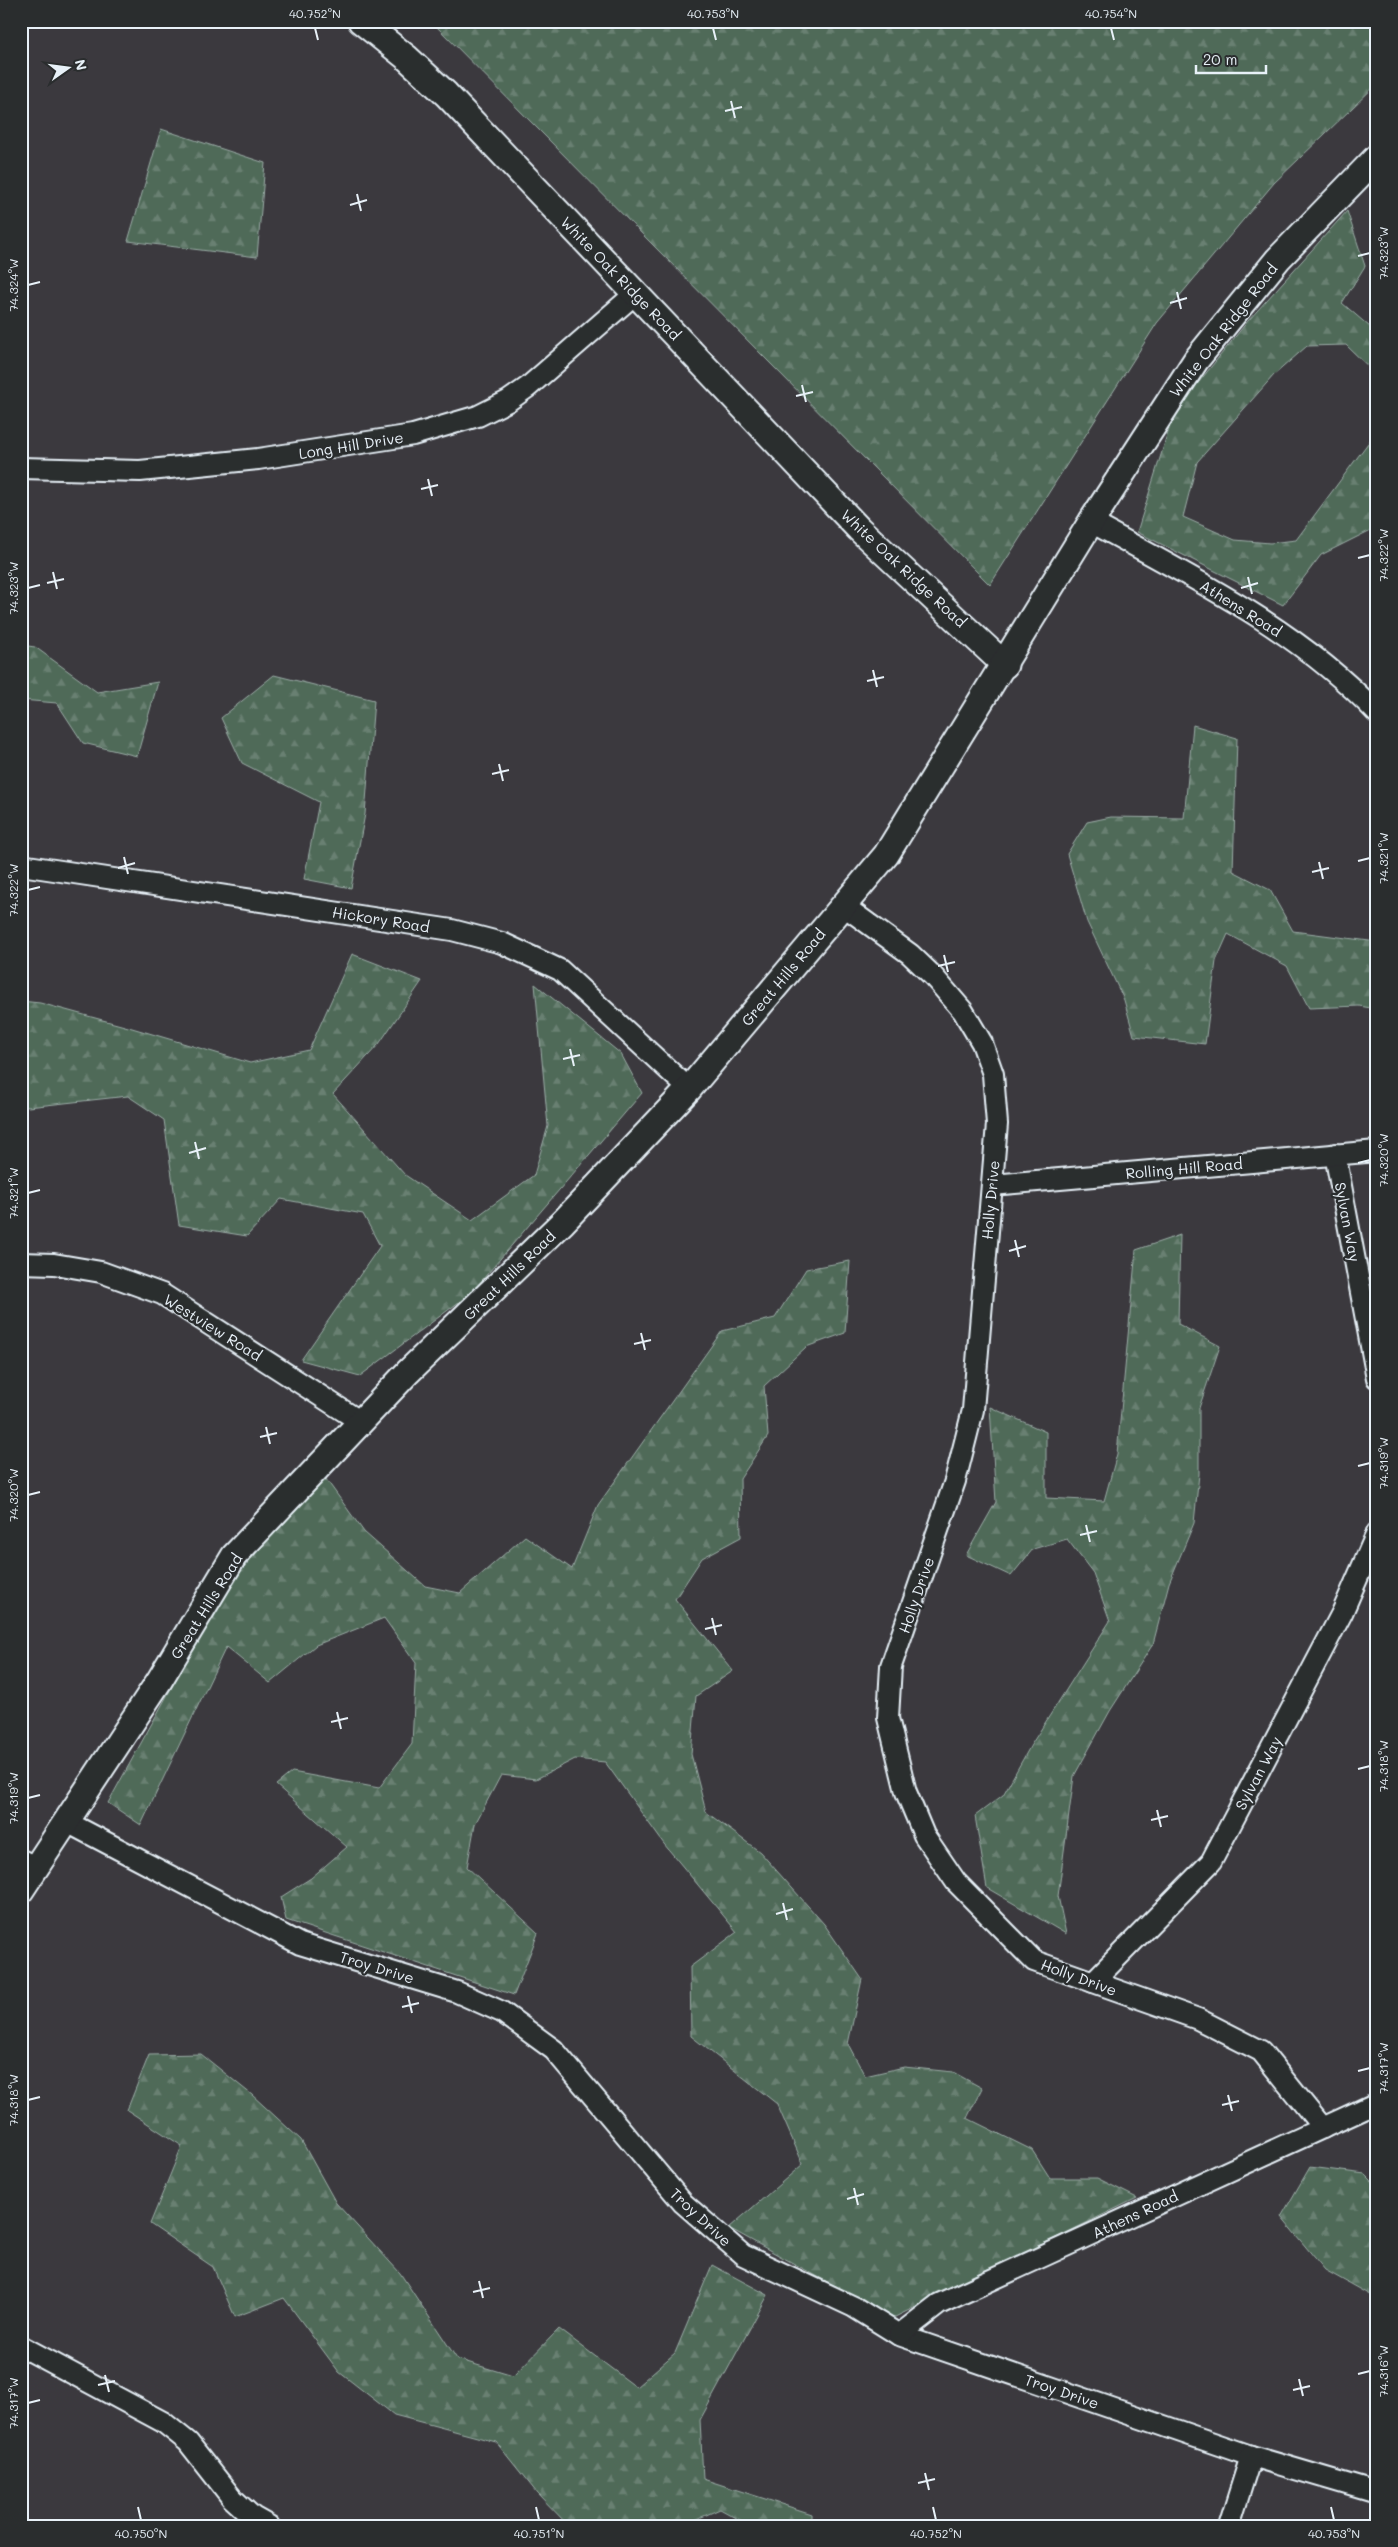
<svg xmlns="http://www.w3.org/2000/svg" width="1398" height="2547" viewBox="0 0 1398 2547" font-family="Mali,sans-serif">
<defs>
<pattern id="forest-firs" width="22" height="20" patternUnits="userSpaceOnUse" patternTransform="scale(1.25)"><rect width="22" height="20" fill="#506a59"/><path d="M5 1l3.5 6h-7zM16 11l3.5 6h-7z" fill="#698072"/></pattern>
</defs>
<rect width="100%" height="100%" fill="#3b393e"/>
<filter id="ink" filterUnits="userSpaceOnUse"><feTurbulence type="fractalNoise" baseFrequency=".02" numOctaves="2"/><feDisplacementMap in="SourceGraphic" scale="10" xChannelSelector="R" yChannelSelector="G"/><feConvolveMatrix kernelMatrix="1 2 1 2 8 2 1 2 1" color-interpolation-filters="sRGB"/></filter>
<g filter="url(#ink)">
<g fill="url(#forest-firs)" stroke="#9caea8">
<path d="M431,21H1377V84L1274,183L1157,323L990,585Z"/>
<path d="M161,129L265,163L257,257L128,241Z"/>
<path d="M1347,211L1365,266L1342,303L1377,333V375L1346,345L1307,346L1274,375L1197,462L1183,517L1235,540L1270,543L1296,540L1374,435L1377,439V519L1373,529L1321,555L1283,605L1137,532L1174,413L1248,321Z"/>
<path d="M21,645L35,647L97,692L158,682L137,756L83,743L57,703L21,700Z"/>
<path d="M274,675L374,700L365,814L351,888L304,879L319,802L242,763L221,718Z"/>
<path d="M1193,725L1237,738L1233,871L1270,890L1293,931L1377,942V1009L1359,1006L1309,1008L1287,966L1228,934L1216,961L1205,1044L1134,1036L1124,1000L1087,922L1067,854L1087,822L1111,817L1184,818Z"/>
<path d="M352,954L422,981L379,1044L333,1094L405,1175L472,1220L534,1175L548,1126L535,984L621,1054L642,1093L471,1293L360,1376L301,1360L380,1246L363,1214L281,1199L247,1236L179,1225L164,1120L128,1096L28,1107L21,1105V1001L40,1003L132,1028L250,1063L309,1050Z"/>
<path d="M1180,1235L1178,1324L1220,1346L1199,1408V1474L1194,1523L1169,1583L1153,1644L1110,1711L1074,1776L1058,1896L1066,1934L987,1888L975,1816L1003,1795L1031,1745L1110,1621L1093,1573L1067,1539L1033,1549L1011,1576L966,1555L996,1502L990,1407L1046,1432V1498L1104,1501L1117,1454L1136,1250Z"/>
<path d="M850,1261L845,1333L806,1347L764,1386L768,1436L740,1479L741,1537L702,1558L675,1599L733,1671L696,1696L691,1754L706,1812L760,1852L824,1924L862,1979L848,2044L865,2076L904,2067L953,2072L982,2088L967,2118L1032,2150L1050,2178H1097L1137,2198L893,2318L729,2228L803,2164L777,2104L691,2036L690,1967L737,1932L664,1844L605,1762L575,1759L536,1779L501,1775L475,1824L467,1867L538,1933L514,1995L286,1920L281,1897L311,1878L347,1847L276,1785L292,1772L379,1788L412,1744L416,1663L384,1618L316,1645L270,1683L226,1647L141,1825L108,1803L227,1587L323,1475L364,1532L425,1586L460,1593L525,1536L572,1569L598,1505L722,1331L775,1318L806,1269Z"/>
<path d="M201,2054L252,2095L301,2140L336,2203L400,2273L457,2359L513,2376L559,2329L636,2387L675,2353L712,2265L768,2295L700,2420L703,2479L812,2514V2526H751L720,2509L681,2526H569L537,2493L496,2442L394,2415L339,2372L284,2298L235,2317L213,2267L150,2224L182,2146L127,2110L149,2055Z"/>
<path d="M1310,2167L1365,2174L1377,2186V2299L1325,2270L1281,2217Z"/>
</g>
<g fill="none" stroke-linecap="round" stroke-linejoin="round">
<g stroke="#e8f1f8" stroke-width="24">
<g id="minor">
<path d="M21,468L140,471L258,459L413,435L478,416L508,401L528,387L636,293"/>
<path d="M1091,522C1191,577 1298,629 1377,713"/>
<path d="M21,865L452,930L502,943L560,970L689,1089"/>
<path d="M844,906L910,954L933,976L963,1011L982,1043L993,1074L997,1124L973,1410L955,1481L891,1666L888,1718L906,1792L924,1835L956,1882L1034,1961L1198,2019L1261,2051L1323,2128"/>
<path d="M1335,1154L1377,1378"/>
<path d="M992,1185L1377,1151"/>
<path d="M21,1263L54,1264L101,1272L162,1294L361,1422"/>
<path d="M65,1821L300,1944L457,1992L502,2012L554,2050L683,2203L743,2255L854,2307L899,2335L1251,2456L1377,2493"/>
<path d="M21,1860L35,1867"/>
<path d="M1093,1982L1211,1862L1342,1613L1377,1533"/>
<path d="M899,2335L939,2304L1377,2103"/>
<path d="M21,2346L163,2422L188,2442L232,2498L253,2517L269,2526"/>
<path d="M1229,2526L1251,2456"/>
</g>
</g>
<g stroke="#e8f1f8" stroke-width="29">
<g id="tertiary">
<path d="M361,21L406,57L446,94L859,529L1005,665"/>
<path d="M21,1890L159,1681L234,1556L408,1372L563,1222L689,1089L886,855L1091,522L1196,360L1278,259L1377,157"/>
</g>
</g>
<use href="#minor" stroke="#2a2d2e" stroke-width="20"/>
<use href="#tertiary" stroke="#2a2d2e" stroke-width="25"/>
</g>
</g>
<path fill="none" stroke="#e8f1f8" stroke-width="2" d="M315,28L318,40M713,28L716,40M1111,28L1114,40M731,101L735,118M725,111L742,107M357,194L361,211M350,205L367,200M1358,256L1370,253M28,285L40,282M1177,292L1181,309M1170,303L1187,298M802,385L806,402M796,396L813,392M428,479L432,496M421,489L438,485M1358,558L1370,555M53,572L57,589M1248,577L1252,594M47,583L64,579M28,588L40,585M1241,588L1258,583M873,670L877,687M867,681L884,677M499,764L503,781M492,774L509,770M124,857L128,874M1358,861L1370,858M1319,862L1323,879M118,868L135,863M1312,872L1329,868M28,890L40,887M944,955L948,972M938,966L955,962M570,1049L574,1066M563,1059L580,1055M195,1142L199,1159M189,1153L206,1148M1358,1163L1370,1160M28,1193L40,1190M1015,1240L1019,1257M1009,1251L1026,1246M641,1333L645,1350M634,1344L651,1340M266,1427L270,1444M260,1437L277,1433M1358,1466L1370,1463M28,1495L40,1492M1086,1525L1090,1542M1080,1535L1097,1531M712,1618L716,1635M705,1629L722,1625M337,1712L341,1729M331,1722L348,1718M1358,1769L1370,1766M28,1798L40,1795M1157,1810L1161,1827M1151,1820L1168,1816M783,1903L787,1920M776,1914L793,1909M408,1996L412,2013M402,2007L419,2003M1358,2071L1370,2068M1228,2095L1232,2111M28,2100L40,2097M1222,2105L1239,2101M854,2188L858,2205M847,2199L864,2194M479,2281L483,2298M473,2292L490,2288M1358,2374L1370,2371M105,2375L109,2392M1299,2379L1303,2396M98,2385L115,2381M1293,2390L1310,2386M28,2403L40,2400M925,2473L929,2490M918,2483L935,2479M138,2507L141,2520M536,2507L539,2520M933,2507L936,2520M1331,2507L1334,2520"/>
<g text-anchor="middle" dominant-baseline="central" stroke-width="4.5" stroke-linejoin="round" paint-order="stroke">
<g font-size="15" fill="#e8f1f8" stroke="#2a2d2e">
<text transform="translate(621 278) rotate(46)">White Oak Ridge Road</text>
<text transform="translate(1223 330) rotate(-52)">White Oak Ridge Road</text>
<text transform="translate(351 445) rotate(-9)">Long Hill Drive</text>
<text transform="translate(904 568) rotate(43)">White Oak Ridge Road</text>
<text transform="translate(1241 608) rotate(32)">Athens Road</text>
<text transform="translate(381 919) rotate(9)">Hickory Road</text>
<text transform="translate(783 977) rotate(-50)">Great Hills Road</text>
<text transform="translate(1184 1168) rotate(-5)">Rolling Hill Road</text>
<text transform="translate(990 1200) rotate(-85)">Holly Drive</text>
<text transform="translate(1348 1222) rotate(79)">Sylvan Way</text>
<text transform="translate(509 1275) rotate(-44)">Great Hills Road</text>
<text transform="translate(213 1327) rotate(32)">Westview Road</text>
<text transform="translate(916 1595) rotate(-71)">Holly Drive</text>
<text transform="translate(206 1606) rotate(-58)">Great Hills Road</text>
<text transform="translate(1258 1773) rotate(-62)">Sylvan Way</text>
<text transform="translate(377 1967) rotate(17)">Troy Drive</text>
<text transform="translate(1079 1977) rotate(20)">Holly Drive</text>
<text transform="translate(1135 2214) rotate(-25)">Athens Road</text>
<text transform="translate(701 2217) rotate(43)">Troy Drive</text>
<text transform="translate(1062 2391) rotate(19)">Troy Drive</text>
</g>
</g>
<rect width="1398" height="2547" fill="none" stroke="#2a2d2e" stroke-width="55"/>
<g transform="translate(68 68) rotate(76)" stroke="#2a2d2e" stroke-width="4" paint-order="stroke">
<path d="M0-4L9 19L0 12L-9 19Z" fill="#e8f1f8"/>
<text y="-8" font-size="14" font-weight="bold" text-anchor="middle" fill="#e8f1f8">N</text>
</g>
<path d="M1196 65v8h70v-8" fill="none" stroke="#e8f1f8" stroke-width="2.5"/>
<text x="1203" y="65" font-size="15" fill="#e8f1f8" stroke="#2a2d2e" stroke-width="4" paint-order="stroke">20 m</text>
<rect x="28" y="28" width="1342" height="2492" fill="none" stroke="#e8f1f8" stroke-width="2"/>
<g font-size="12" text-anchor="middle" fill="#e8f1f8">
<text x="315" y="18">40.752°N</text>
<text x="713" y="18">40.753°N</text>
<text x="1111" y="18">40.754°N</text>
<text transform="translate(1384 253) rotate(-90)" y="4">74.323°W</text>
<text transform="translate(14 285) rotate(-90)" y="4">74.324°W</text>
<text transform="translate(1384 555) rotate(-90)" y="4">74.322°W</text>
<text transform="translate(14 588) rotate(-90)" y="4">74.323°W</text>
<text transform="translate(1384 858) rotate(-90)" y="4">74.321°W</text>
<text transform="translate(14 890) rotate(-90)" y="4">74.322°W</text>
<text transform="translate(1384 1160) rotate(-90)" y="4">74.320°W</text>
<text transform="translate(14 1193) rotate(-90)" y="4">74.321°W</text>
<text transform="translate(1384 1463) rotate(-90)" y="4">74.319°W</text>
<text transform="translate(14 1495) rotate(-90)" y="4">74.320°W</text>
<text transform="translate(1384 1766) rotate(-90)" y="4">74.318°W</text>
<text transform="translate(14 1798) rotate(-90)" y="4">74.319°W</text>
<text transform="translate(1384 2068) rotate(-90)" y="4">74.317°W</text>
<text transform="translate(14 2100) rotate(-90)" y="4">74.318°W</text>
<text transform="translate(1384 2371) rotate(-90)" y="4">74.316°W</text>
<text transform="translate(14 2403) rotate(-90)" y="4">74.317°W</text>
<text x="141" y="2538">40.750°N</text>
<text x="539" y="2538">40.751°N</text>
<text x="936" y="2538">40.752°N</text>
<text x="1334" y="2538">40.753°N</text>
</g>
</svg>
